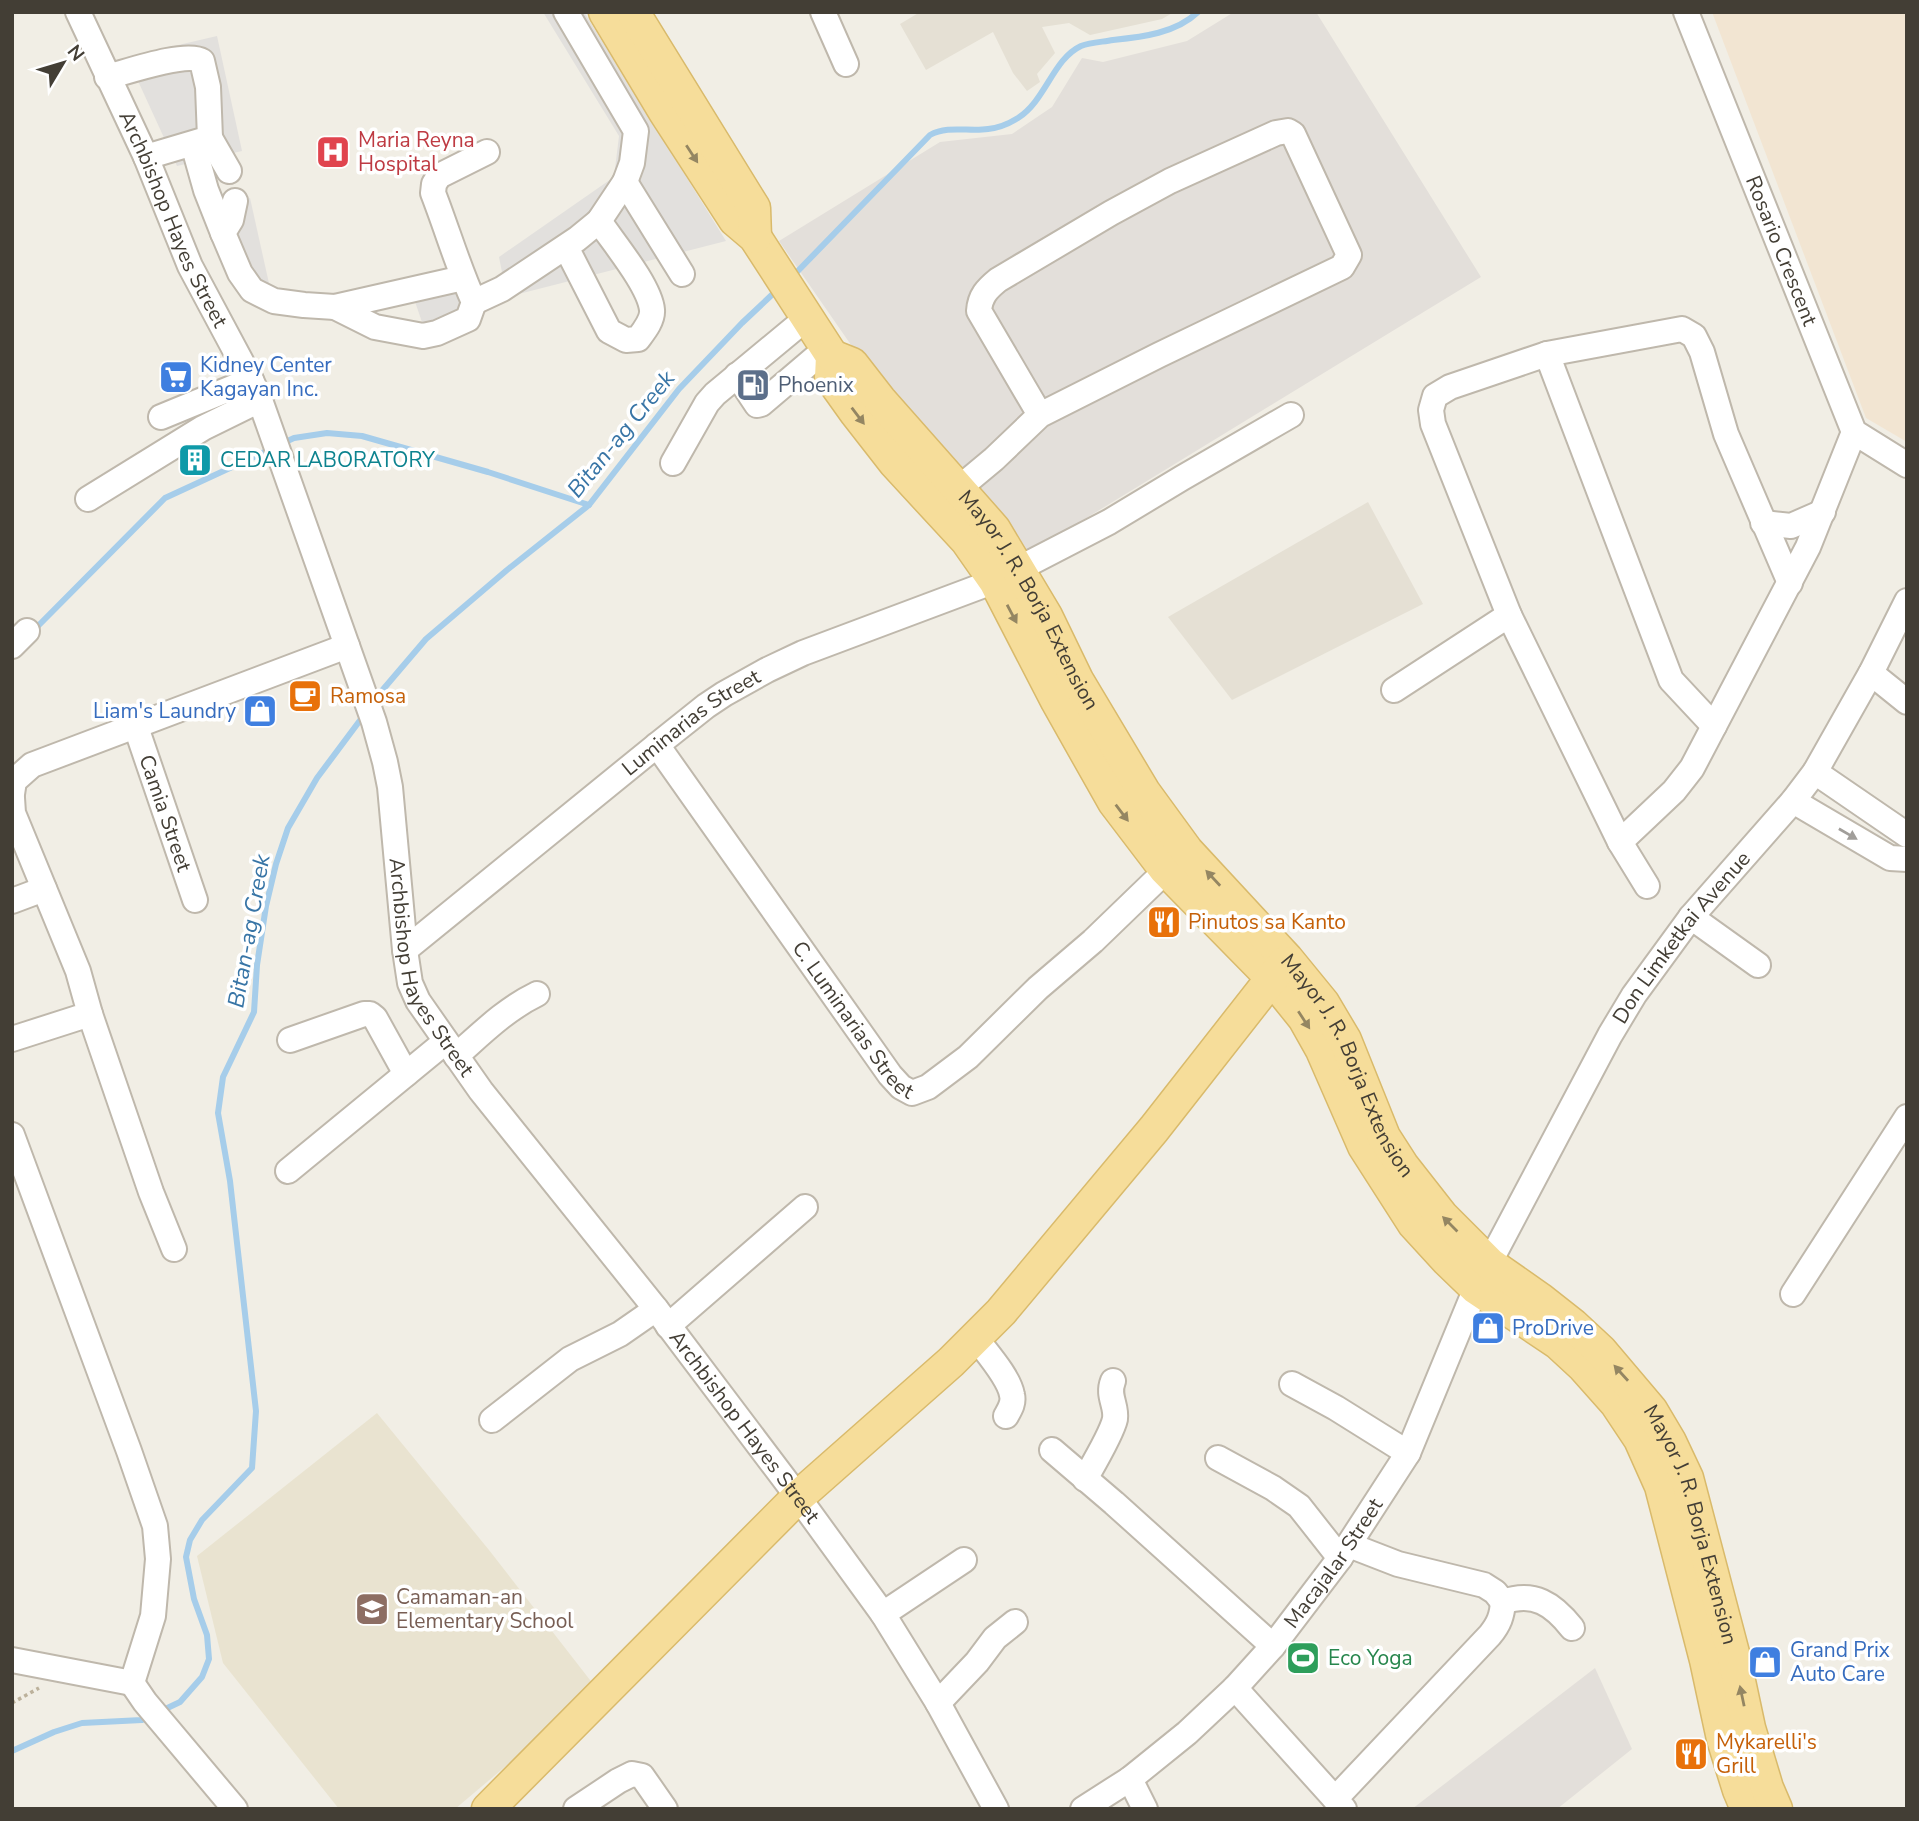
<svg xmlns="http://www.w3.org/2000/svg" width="1919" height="1821" viewBox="0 0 1919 1821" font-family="'Nunito Sans',sans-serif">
<rect width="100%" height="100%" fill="#f1eee5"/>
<g fill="#e5e0d4">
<path d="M920,12H1174L1162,19L1090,35L1069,23L1042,27L1055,53L1037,74L1040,82L1027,91L1013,73L993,32L926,70L900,24Z"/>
<path d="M1368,502L1423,604L1232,700L1168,617Z"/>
</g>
<path fill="#f2e5d2" d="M1712,12H1907V442L1866,418Z"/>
<g fill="#e3dfda">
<path d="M1234,12H1316L1481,277L1029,553L975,488L885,394L779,241L940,142L1012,134L1052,107L1082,58L1103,62L1187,41Z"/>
<path d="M1595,1668L1632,1749L1557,1809H1412Z"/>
</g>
<path fill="#e9e3d0" d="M377,1413L489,1550L597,1689L455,1809H339L223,1663L197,1556Z"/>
<g fill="#e2e0dd">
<path d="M543,12H584L726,241L507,297L499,257L614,177L619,136Z"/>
<path d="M217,36L242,151L177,166L127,57Z"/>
<path d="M250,198L270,288L235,286L230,203Z"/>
<path d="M471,261L485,303L424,328L408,281Z"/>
</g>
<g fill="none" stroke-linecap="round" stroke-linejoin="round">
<g stroke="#a6cdea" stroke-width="6">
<path d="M793,276L930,135C948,125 969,132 988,129C998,128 1010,123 1018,118C1046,100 1053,59 1081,46C1091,42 1103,42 1113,40C1143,37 1176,33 1198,12"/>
<path d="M281,444L294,438L327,433L362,436L488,472L589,505"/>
<path d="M33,631L165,498L271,449"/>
<path d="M374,700L426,639L507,570L589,505L679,389L742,323L777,290"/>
<path d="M159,1712L180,1702L202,1677L209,1659L207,1635L194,1599L186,1557L190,1540L202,1520L252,1468L256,1411L230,1181L218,1113L223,1077L254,1012L257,965L266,906L276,864L288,828L317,778L364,715"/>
<path d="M12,1751L54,1732L82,1723L142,1720L149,1717"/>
</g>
<g stroke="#bfb8ac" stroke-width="28">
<g id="minor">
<path id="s1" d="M78,12L146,157L190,266L251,380L260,400L374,722L385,762L390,787L405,950L410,983L418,1001L481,1091L656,1309L798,1497L883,1614L938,1703L996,1809"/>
<path d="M823,12L846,64"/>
<path id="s2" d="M1686,12L1854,432L1907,465"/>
<path d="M107,77C127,72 186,51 202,61L208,87L210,138L146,157"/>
<path d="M210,138L229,171"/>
<path d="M193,144L206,190L223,233"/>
<path d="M625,182L682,274"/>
<path d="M235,201L231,220L223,233L240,273L252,290L274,301L304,305L335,307L375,327L423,336L437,333L468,319L474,302C458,267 447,229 433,193L434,184L439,176L487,152"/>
<path d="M566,247L609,331L626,340L638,339C644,331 653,320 652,310C650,286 613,242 599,221"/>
<path d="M474,302L502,289L577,239L599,221L625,182L632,163L636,131L566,12"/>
<path d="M335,307L463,278"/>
<path d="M1547,354L1671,680L1714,726"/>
<path d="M737,375L757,405L761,404L827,348"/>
<path d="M161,417L251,380"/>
<path d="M673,463L707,403L715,394L808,317"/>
<path d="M88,499L203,428L260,400"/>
<path d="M946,499L994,459L1040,415L1159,355L1342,267L1349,255L1293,134L1288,131L1276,133L1170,181L1111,213L998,280C987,289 980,296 979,311L1040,415"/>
<path d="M1763,523L1791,526L1823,512"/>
<path d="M12,646L27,631"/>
<path d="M1871,673L1907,702"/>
<path d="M1394,690L1509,615"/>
<path id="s3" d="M136,727L195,900"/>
<path id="s4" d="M657,745L890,1075L901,1087L912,1093L928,1087L968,1057L1038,988L1093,941L1179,858"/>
<path d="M1815,772L1907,835"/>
<path d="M12,794L14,781L32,765L347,646"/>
<path d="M12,798L13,813L78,971L90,1014L12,1039"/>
<path d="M1793,801L1890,858L1907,859"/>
<path d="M1620,842L1674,791L1692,768L1808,547L1854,432"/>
<path d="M1647,886L1620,842L1509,615L1433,424L1431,410L1435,396L1450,387L1547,354L1682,329L1694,336L1702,352L1726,434L1790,583"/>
<path d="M12,901L44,889"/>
<path d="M1691,917L1758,965"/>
<path id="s5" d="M405,950L657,745L706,706L724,694L767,670L803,653L995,581L1109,522L1182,478L1291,415"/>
<path d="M90,1014L151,1192L174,1249"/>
<path d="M290,1040L364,1014H370L375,1018L406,1074"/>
<path d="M456,1056C482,1033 506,1009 537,994"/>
<path d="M12,1135L129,1451L155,1526L158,1559L153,1616L132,1683"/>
<path d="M288,1171L445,1042"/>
<path d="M1793,1294L1907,1117"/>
<path d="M668,1326L805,1207"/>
<path d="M975,1337C986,1352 1009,1377 1012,1395C1014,1403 1010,1409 1006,1416"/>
<path d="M1292,1384L1336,1408L1408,1453"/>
<path d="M492,1420L570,1359L620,1334L656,1309"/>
<path d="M1052,1450L1114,1503L1273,1646"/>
<path d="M1218,1458L1273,1488L1299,1506L1340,1558"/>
<path d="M1085,1479C1093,1465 1112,1433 1115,1419C1117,1405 1107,1396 1113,1381"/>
<path d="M1349,1545L1398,1564L1484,1585L1495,1592L1503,1602"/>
<path d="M1503,1602C1534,1591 1553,1604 1572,1628"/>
<path d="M883,1614L964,1560"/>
<path d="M12,1660L132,1683"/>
<path d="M132,1683L145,1702L235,1809"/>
<path d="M1235,1688L1344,1809"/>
<path d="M938,1703L977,1662L995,1638L1015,1622"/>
<path d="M1130,1779L1145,1809"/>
<path d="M1335,1799L1490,1635C1499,1624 1502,1616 1503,1602"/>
<path d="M576,1809L618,1781L632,1774L642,1776L665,1809"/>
<path id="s6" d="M1083,1809L1130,1779L1187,1733L1235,1688L1273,1646L1340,1558L1408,1453L1476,1288L1610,1035L1634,995L1691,917L1793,801L1815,772L1871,673L1907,601"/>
</g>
</g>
<g stroke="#d9ba6b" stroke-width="35">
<g id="major">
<path d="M605,12L665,112L735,220L755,237L832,356L831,378L856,413L895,463L967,541L995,581L1057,701L1114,802L1165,869L1271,977L1304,1018L1322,1050L1364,1146L1414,1224L1447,1260L1476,1288L1558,1343L1584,1367L1616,1403L1640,1439L1661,1486L1706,1660L1723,1739L1739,1790L1747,1809"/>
<path d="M633,12L754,208L755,237"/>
<path id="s7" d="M832,356L852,364L880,400L994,529L1046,616L1077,680L1144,792L1187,851L1287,959L1323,1003L1345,1040L1384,1137L1402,1165L1442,1216L1490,1264L1540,1299L1573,1325L1601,1351L1651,1410L1670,1442L1687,1478L1733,1653L1749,1728L1767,1788L1776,1809"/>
<path d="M488,1809L798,1497L951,1362L1001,1312L1154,1129L1284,963"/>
</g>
</g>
<path stroke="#bcb19b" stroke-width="3.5" stroke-dasharray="3.5 3.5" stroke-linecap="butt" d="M12,1703L39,1688"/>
<use href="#minor" stroke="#fff" stroke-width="24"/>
<use href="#major" stroke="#f6dd9a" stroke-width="32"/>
</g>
<defs><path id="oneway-solid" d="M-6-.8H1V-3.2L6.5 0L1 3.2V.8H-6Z" transform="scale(1.75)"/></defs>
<g fill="#948662">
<use href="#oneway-solid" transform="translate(692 154) rotate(57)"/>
<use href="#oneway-solid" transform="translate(858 416) rotate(53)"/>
<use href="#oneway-solid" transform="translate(1012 614) rotate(62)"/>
<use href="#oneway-solid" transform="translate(1122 813) rotate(53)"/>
<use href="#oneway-solid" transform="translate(1213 878) rotate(-133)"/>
<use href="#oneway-solid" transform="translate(1304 1020) rotate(57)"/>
<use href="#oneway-solid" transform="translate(1450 1224) rotate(-135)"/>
<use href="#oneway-solid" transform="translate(1621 1373) rotate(-132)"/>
<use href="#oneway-solid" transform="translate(1742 1696) rotate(-102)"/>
</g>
<use fill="#a19e9a" href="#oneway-solid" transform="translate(1848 834) rotate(30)"/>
<defs>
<g id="hospital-square" transform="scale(1.75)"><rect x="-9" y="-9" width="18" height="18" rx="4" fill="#e0444e" stroke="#fff"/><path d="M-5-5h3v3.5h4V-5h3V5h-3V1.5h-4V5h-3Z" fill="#fff"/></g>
<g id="supermarket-square" transform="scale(1.75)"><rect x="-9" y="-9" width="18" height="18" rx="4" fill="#3f7fe0" stroke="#fff"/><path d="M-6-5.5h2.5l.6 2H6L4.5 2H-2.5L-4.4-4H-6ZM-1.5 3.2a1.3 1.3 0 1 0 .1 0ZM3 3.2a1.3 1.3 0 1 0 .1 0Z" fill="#fff"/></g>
<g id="fuel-square" transform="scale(1.75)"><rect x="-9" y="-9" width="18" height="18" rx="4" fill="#5c6f8a" stroke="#fff"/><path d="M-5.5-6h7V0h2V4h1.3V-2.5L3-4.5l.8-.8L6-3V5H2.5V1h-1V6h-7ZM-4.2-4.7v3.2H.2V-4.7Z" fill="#fff"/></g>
<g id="building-square" transform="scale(1.75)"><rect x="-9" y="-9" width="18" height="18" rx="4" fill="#0f9aa8" stroke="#fff"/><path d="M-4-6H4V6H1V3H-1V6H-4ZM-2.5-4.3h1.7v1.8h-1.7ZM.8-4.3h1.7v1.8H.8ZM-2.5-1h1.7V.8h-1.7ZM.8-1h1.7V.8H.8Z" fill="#fff"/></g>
<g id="cafe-square" transform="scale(1.75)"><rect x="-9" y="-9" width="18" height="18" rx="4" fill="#e8710a" stroke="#fff"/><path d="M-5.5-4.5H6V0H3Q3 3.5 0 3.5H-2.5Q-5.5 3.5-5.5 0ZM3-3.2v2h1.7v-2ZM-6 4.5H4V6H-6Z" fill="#fff"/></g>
<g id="shop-square" transform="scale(1.75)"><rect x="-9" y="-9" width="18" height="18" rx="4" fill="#3f7fe0" stroke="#fff"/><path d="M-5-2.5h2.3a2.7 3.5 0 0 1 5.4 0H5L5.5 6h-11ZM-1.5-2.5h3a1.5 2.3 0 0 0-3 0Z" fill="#fff"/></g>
<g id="restaurant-square" transform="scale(1.75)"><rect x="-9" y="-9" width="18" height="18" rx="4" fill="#e8710a" stroke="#fff"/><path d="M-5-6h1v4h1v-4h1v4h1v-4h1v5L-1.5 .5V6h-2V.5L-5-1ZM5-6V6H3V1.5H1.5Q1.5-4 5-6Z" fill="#fff"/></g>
<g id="school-square" transform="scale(1.75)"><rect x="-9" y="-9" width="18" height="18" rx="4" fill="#8d6e63" stroke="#fff"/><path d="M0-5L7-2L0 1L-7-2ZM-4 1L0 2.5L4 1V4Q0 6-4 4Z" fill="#fff"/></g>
<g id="stadium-square" transform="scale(1.75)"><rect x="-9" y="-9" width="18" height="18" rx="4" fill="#2e9e5b" stroke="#fff"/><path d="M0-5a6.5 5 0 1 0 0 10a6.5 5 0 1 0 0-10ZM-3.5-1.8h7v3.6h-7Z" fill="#fff"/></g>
</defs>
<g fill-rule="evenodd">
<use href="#hospital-square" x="333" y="152"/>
<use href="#supermarket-square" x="176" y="377"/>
<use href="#fuel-square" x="753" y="385"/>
<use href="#building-square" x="195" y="460"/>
<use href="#cafe-square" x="305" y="696"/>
<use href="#shop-square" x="260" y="711"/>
<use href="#restaurant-square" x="1164" y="922"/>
<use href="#shop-square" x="1488" y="1328"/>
<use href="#school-square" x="372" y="1609"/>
<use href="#stadium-square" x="1303" y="1658"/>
<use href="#shop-square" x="1765" y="1662"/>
<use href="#restaurant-square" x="1691" y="1754"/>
</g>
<g text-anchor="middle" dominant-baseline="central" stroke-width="7" stroke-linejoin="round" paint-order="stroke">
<g font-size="21" fill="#be3a42" stroke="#fff" text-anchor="start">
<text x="358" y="140">Maria Reyna<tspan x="358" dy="24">Hospital</tspan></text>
</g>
<g font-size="21" fill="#433e35" stroke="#fff">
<text stroke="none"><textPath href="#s1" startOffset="228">Archbishop Hayes Street</textPath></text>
<text stroke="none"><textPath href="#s2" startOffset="257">Rosario Crescent</textPath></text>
<text stroke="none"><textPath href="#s7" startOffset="318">Mayor J. R. Borja Extension</textPath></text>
<text stroke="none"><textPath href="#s5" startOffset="366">Luminarias Street</textPath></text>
<text stroke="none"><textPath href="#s3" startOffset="91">Camia Street</textPath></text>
<text stroke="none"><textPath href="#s6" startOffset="1073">Don Limketkai Avenue</textPath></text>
<text stroke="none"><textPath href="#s1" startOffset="1026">Archbishop Hayes Street</textPath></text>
<text stroke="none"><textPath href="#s4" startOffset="338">C. Luminarias Street</textPath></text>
<text stroke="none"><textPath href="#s7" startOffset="886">Mayor J. R. Borja Extension</textPath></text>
<text stroke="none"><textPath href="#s1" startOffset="1591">Archbishop Hayes Street</textPath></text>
<text stroke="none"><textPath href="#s7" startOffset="1474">Mayor J. R. Borja Extension</textPath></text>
<text stroke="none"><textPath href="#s6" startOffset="354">Macajalar Street</textPath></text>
</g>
<g font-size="21" fill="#366cbe" stroke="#fff" text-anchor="start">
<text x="200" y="365">Kidney Center<tspan x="200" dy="24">Kagayan Inc.</tspan></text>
<text x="236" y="711" text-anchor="end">Liam's Laundry</text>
<text x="1512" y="1328">ProDrive</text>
<text x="1790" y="1650">Grand Prix<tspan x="1790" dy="24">Auto Care</tspan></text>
</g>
<g font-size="21" fill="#4e5e75" stroke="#fff" text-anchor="start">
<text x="778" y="385">Phoenix</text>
</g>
<g font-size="21" fill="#0d838f" stroke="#fff" text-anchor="start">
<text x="220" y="460">CEDAR LABORATORY</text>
</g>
<g font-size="21" fill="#c56008" stroke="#fff" text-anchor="start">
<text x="330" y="696">Ramosa</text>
<text x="1188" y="922">Pinutos sa Kanto</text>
<text x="1716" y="1742">Mykarelli's<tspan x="1716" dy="24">Grill</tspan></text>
</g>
<g font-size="21" fill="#785e54" stroke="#fff" text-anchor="start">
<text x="396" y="1597">Camaman-an<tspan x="396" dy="24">Elementary School</tspan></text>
</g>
<g font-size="21" fill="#27864d" stroke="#fff" text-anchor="start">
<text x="1328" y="1658">Eco Yoga</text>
</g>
<g font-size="23" font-style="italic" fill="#3875a6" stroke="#fff">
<text transform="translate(621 434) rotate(-51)">Bitan-ag Creek</text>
<text transform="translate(249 931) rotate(-80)">Bitan-ag Creek</text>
</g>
</g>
<rect width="1919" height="1821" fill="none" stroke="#433e35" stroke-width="28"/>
<g transform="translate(63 63) rotate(52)" stroke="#ffffff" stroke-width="5" paint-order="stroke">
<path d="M0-5L12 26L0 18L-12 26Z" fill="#433e35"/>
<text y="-10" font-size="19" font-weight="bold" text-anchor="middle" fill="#433e35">N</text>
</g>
</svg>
